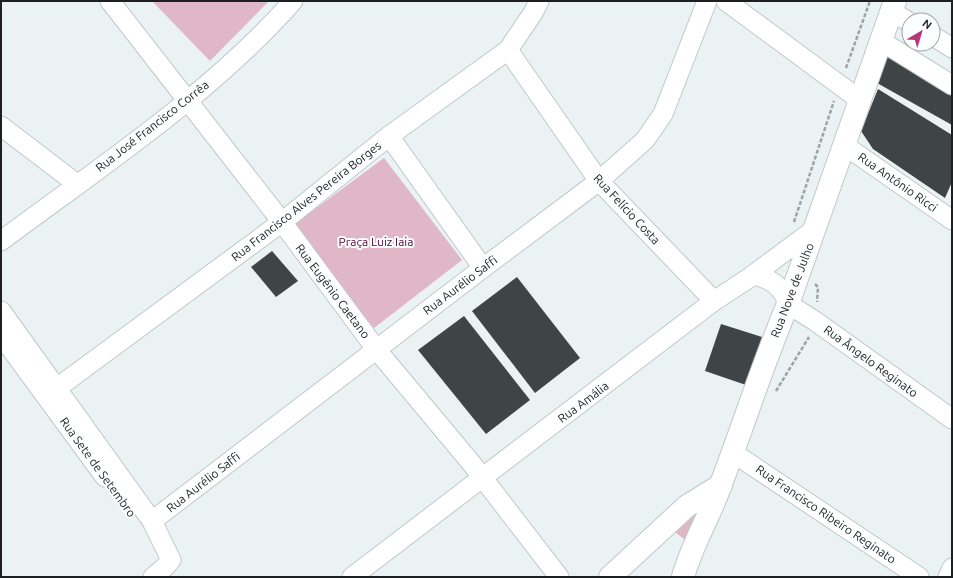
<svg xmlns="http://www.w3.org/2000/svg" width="953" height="578" viewBox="0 0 953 578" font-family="Ubuntu,sans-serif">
<rect width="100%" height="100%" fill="#eaf2f4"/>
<g fill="#e0b7c7">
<path d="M152,1H269L210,61Z"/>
<path d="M384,158L462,260L374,328L292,226Z"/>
<path d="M703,493L688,542L671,529Z"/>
</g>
<g fill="#3f4547">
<path d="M887,55L952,95V125L877,83Z"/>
<path d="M878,89L952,135V182L945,198L873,149L861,131Z"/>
<path d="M272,251L298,281L276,297L251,267Z"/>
<path d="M517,277L580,358L535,393L472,311Z"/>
<path d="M464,316L530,400L486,434L418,350Z"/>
<path d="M721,324L762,337L746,385L705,371Z"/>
</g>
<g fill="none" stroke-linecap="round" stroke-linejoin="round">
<g stroke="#c1c8ca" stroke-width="21">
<g id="minor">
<path d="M110,1L282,222L376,349L472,464L559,577"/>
<path d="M726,1L860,100"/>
<path d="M891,11L909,22"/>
<path d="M933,36L952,48"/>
<path d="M881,41L952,85"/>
<path d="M508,50L599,181L714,301"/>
<path d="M1,126L77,184"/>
<path d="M389,136L483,268"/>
<path d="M844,145L952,220"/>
<path d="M1,241C100,167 211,94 293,1"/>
<path d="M753,275C770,278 783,287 788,304L815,321L952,419"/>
<path d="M1,311L152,521L171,560L165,567L153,577"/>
<path d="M1,335L105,477"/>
<path d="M57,388L282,222L389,136L508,50L533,13L539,1"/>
<path d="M732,452L919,577"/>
<path d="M152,521L483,268L599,181L645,140L663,114L707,1"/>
<path d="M352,577L714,301L749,278L815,229"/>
<path d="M948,577L952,568"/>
</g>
</g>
<g stroke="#c1c8ca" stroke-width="24">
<g id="major">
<path d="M610,577L687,506L721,485"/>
<path d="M683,577C692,544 710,516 721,484C744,424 763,363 788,304L895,1"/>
</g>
</g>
<g stroke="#9ea4a5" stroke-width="2.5" stroke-dasharray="4 2" stroke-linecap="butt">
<path d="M846,68L870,1"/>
<path d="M794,222L834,101"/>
<path d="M815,284L818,287L817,302"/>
<path d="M776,391L809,337"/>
</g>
<use href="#minor" stroke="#fff" stroke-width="19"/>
<use href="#major" stroke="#fff" stroke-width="22"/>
</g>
<g text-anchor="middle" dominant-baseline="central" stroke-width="4" stroke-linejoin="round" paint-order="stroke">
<g font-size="12" fill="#1d1f20" stroke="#fbfeff">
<text transform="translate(152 126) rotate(-38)">Rua José Francisco Corrêa</text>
<text transform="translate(898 182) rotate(35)">Rua Antônio Ricci</text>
<text transform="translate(306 201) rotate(-38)">Rua Francisco Alves Pereira Borges</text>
<text transform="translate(627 209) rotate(47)">Rua Felício Costa</text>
<text transform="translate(460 285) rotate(-37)">Rua Aurélio Saffi</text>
<text transform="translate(792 290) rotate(-69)">Rua Nove de Julho</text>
<text transform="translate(333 291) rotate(53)">Rua Eugênio Caetano</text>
<text transform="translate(871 361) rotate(36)">Rua Ângelo Reginato</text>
<text transform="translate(583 402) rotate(-37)">Rua Amália</text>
<text transform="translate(98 467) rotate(54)">Rua Sete de Setembro</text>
<text transform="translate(203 482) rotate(-38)">Rua Aurélio Saffi</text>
<text transform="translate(826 514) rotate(34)">Rua Francisco Ribeiro Reginato</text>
</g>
<g font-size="12" fill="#530632" stroke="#fbfeff">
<text x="376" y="241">Praça Luiz Iaia</text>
</g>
</g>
<rect width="953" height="578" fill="none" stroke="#1d1f20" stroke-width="4"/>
<g transform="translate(921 32) rotate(38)"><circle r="19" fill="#fbfeff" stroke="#a2a5a6"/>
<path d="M0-3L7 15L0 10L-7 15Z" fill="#ba367a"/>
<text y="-6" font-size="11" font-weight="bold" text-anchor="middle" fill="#1d1f20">N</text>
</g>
</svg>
